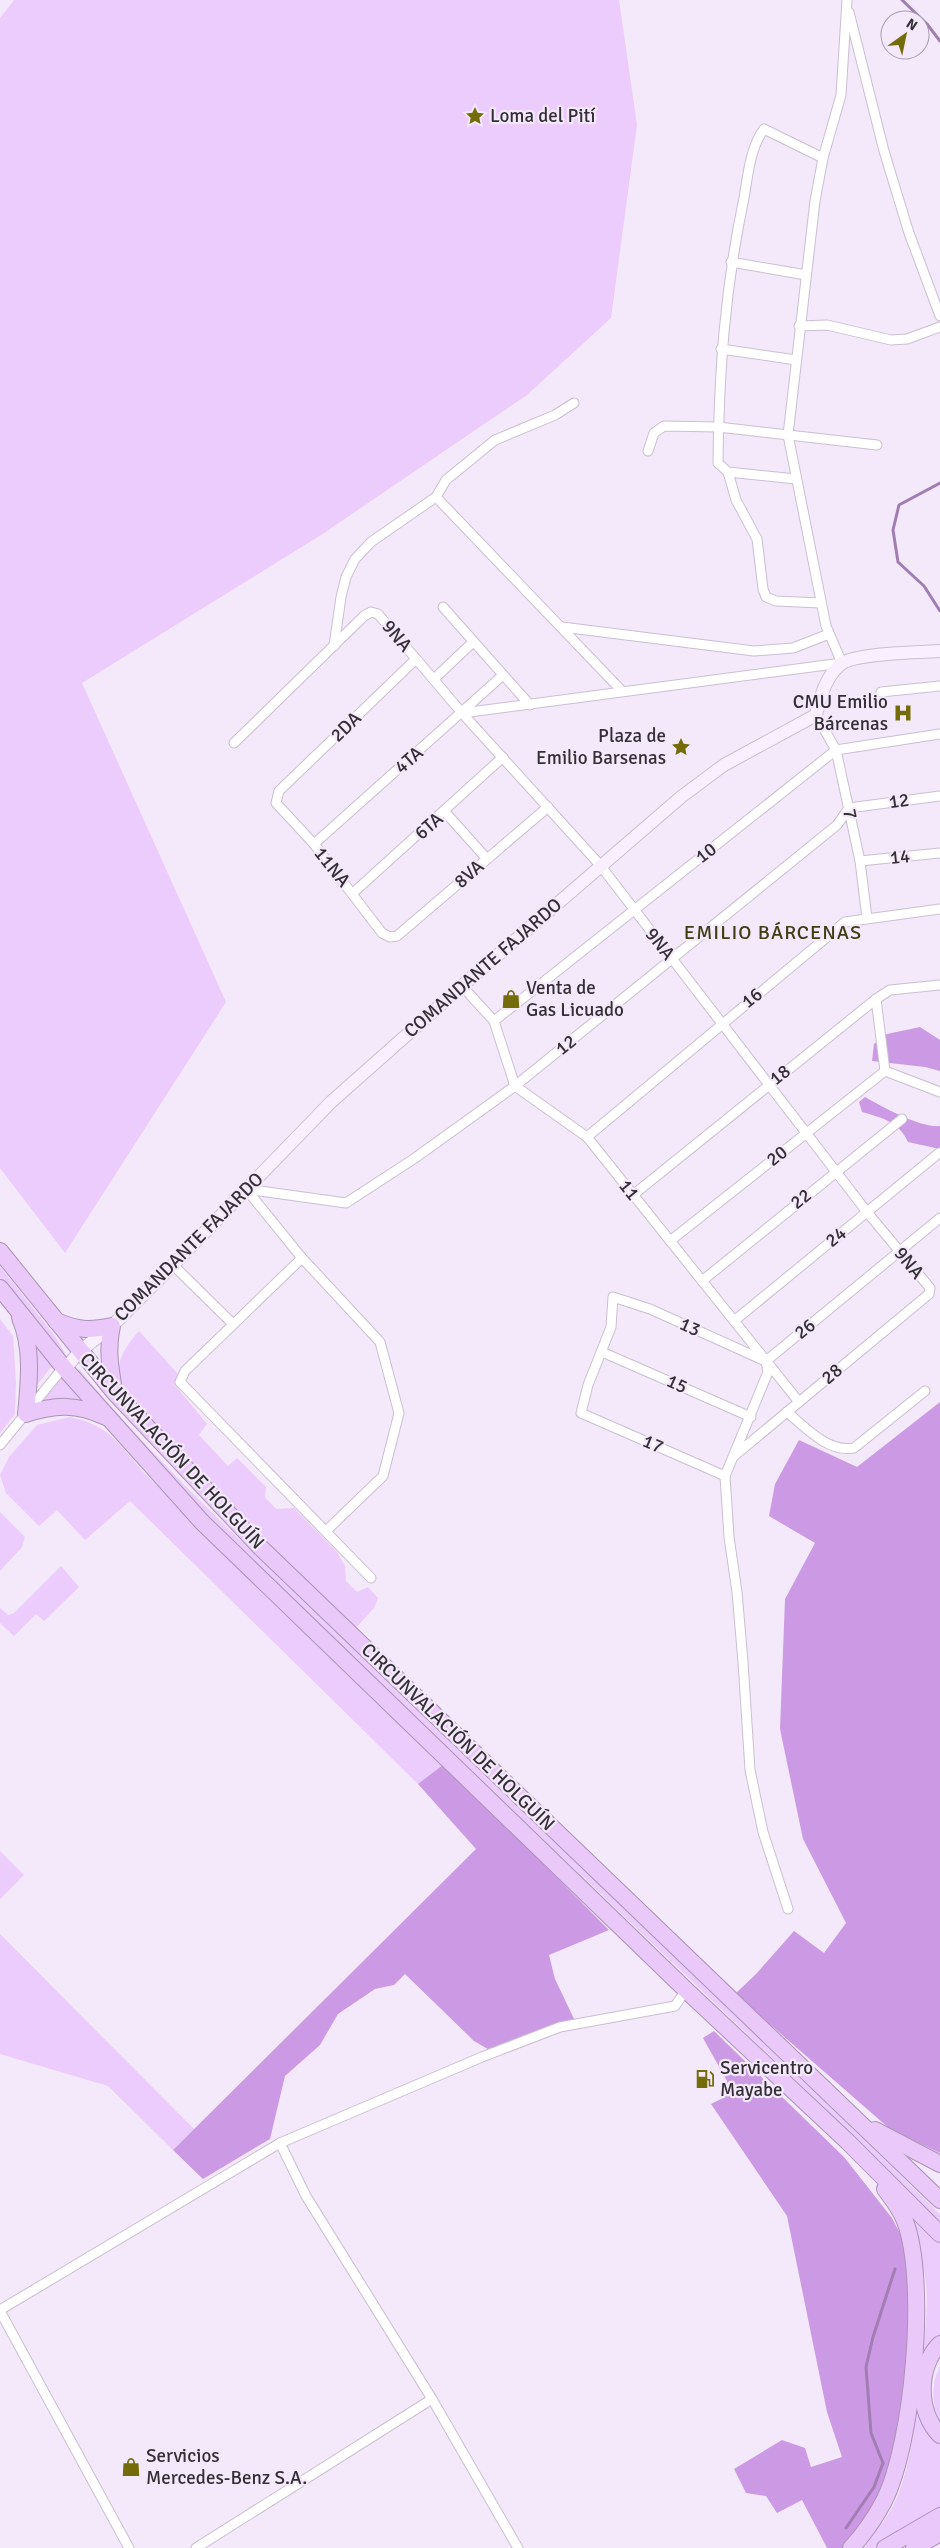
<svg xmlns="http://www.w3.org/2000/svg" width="940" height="2548" viewBox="0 0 940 2548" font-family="Signika,sans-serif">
<rect width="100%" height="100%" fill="#f4e9fa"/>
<g fill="#eccbfd">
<path d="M14,0H619L637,125L611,318L527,395L321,535L82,683L226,1002L65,1253L0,1168V18Z"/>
<path d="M0,1266L55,1336L65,1353H59L0,1278Z"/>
<path d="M0,1319L13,1336L16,1382L15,1414L0,1433Z"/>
<path d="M139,1331L178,1374L174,1384L207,1424L199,1435L228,1466L237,1458L266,1487L265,1497L276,1509L294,1508L337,1552L345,1566L346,1581L357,1592L368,1587L378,1598L374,1608L353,1631L138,1412C115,1378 110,1364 139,1331Z"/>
<path d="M35,1337L56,1361L32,1391Z"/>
<path d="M79,1369C171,1480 279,1576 381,1676C567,1856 756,2032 940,2214V2222L835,2118L259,1567L200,1508L76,1372Z"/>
<path d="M62,1376L85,1400L41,1401Z"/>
<path d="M70,1417C109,1425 119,1444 144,1473L444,1764L418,1784L130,1501L85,1540L57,1510L39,1526L6,1493L0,1475L9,1457L37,1425Z"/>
<path d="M0,1512L25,1537L22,1547L0,1571Z"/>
<path d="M61,1566L79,1587L44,1621L36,1614L14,1636L0,1623V1608L8,1615L14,1613Z"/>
<path d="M0,1851L24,1875L0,1899Z"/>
<path d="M0,1934L194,2129L173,2150L108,2086L0,2054Z"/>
<path d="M901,2201L940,2240V2343L933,2351L926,2423L940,2445V2509L874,2548H864C873,2534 886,2520 894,2504C912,2465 915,2421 919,2379C923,2345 930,2310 925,2277C921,2250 910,2226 901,2201Z"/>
<path d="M940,2366V2423C932,2404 930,2385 940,2366Z"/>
</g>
<g fill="#cc9ae4">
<path d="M920,1027L940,1040V1071L925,1067L872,1061L874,1044L887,1034Z"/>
<path d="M865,1097C883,1107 920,1128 940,1126V1149L908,1142C899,1122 883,1118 862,1112L859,1102Z"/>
<path d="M940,1402V2153L890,2129L735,1994L756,1974L794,1931L824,1953L846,1923L803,1839L780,1729L785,1599L815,1543L769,1516L775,1484L799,1440L857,1467Z"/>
<path d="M444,1764L609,1930L549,1955L555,1979L575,2021L493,2052L474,2041L405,1974L394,1985L375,1989L338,2014L320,2045L285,2076L270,2139L203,2179L173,2150L476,1849L418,1784Z"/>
<path d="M714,2031L844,2157L892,2218L904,2241L909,2259V2334L897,2441L881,2498L843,2548H827L802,2500L777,2513L766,2496L746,2493L734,2469L782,2440L805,2448L811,2467L842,2457L827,2412L787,2216L711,2104L723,2098L727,2081L703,2038Z"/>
</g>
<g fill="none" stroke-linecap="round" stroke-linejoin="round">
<g stroke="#a07db2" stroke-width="3">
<path d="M902,0L927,24L940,41"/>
<path d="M940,483L899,505L893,530L898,562L924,586L940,611"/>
<path d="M846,2528L874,2487L883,2463L871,2433L866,2367L873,2337L895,2269"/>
</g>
<g stroke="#cabfd0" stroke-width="11">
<g id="street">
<path d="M849,12L884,151L909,233L940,316"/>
<path d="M731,262L806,275"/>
<path d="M799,326L827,325L891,340L907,339L940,327"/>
<path d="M721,349L796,360"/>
<path d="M648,451L654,433L664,426L718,427L877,445"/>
<path d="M728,472L736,500L757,539L763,589L766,597L776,601L821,603"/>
<path d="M796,479L728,472L718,463C719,371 725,288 744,198C748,175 750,148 764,129L823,158"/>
<path d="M436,497L622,691"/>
<path d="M443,607L530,705"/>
<path d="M562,627L754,651L793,648L829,634"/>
<path d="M334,646L341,597L346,577L355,559L371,542L436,497L446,480L495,440L555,415L574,403"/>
<path d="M416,659L279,791L276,803L314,844L382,933L390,937L397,936L548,807"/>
<path d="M434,679L473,642"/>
<path d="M881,692L940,686"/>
<path d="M462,713L842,663L826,626L788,435L815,201L823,158L841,95L847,0"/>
<path d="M816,715L836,750L860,861L867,918"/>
<path d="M234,743L364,616L371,612L378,614L462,713L600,865L867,1212L930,1288L929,1294L734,1456"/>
<path d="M445,812L487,859"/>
<path d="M314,844L503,675"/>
<path d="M860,861L940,853"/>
<path d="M353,893L503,757"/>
<path d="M462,986L494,1021L515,1086L587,1137L799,1402"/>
<path d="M876,999L885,1071"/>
<path d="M494,1021L836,750L940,734"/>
<path d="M885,1071L940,1092"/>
<path d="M587,1137L845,922L940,909"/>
<path d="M246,1189L346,1203L415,1158L515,1086L837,825L849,808L940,796"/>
<path d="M246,1189L302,1258L380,1342L399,1413L383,1476L326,1531"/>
<path d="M633,1195L876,999L890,990L940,985"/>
<path d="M670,1241L885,1071"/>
<path d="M302,1258L185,1371L180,1382L371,1578"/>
<path d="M173,1265L233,1324"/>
<path d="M702,1281L902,1119"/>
<path d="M734,1321L939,1153"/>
<path d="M602,1352L751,1417"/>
<path d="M766,1361L768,1372L725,1476L729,1537L737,1592L743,1662L750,1770L763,1832L788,1909"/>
<path d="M766,1361L940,1218"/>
<path d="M787,1412C805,1427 828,1453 854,1448L925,1391"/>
<path d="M0,1445L62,1369H65"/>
<path d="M725,1476L581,1413L588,1385L611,1327L613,1297L650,1309L763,1360"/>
<path d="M280,2143L306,2196L432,2399L518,2548"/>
<path d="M0,2310L280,2143L482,2057L560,2027L675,2006L686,1990"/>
<path d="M0,2311L129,2548"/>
<path d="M196,2548L432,2399"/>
</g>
</g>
<g stroke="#cabfd0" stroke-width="14">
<path id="secondary" d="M65,1369L80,1351L112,1326L173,1265L331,1102L462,986L681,797L724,765L816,715C821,696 825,677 841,664C855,653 920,652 940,651"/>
</g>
<g stroke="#aa93b5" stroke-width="18">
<g id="highway">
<path d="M0,1251L114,1392L260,1547L940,2200"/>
<path d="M0,1288L65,1369L202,1522L686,1990L848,2142L940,2234"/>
<path d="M20,1318C33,1347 29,1383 26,1414C56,1404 77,1404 106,1417"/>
<path d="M56,1321C78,1330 88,1331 112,1326C107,1349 110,1367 114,1390"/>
<path d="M875,2130L940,2164"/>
<path d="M940,2344C917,2366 917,2413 940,2435"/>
<path d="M851,2548C864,2534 875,2518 884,2501C913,2443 928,2282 905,2221C901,2210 892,2198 885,2189"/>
<path d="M885,2548L940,2516"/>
<path d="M914,2548L940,2533"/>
</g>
</g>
<use href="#street" stroke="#fff" stroke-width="9"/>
<use href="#secondary" stroke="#f9effe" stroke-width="12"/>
<use href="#highway" stroke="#eac9fa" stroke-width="16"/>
</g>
<defs>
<g id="sight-bare" transform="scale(1.5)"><path d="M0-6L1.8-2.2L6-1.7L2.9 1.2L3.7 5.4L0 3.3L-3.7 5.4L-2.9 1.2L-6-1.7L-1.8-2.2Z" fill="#736c08" stroke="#f4e9fa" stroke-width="2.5" paint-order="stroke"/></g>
<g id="hospital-bare" transform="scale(1.5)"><path d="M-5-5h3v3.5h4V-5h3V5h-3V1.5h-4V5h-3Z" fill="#736c08" stroke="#f4e9fa" stroke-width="2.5" paint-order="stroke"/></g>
<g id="shop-bare" transform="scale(1.5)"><path d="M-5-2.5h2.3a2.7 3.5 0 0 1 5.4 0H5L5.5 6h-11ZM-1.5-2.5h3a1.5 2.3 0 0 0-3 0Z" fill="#736c08" stroke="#f4e9fa" stroke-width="2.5" paint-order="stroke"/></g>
<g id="fuel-bare" transform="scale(1.5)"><path d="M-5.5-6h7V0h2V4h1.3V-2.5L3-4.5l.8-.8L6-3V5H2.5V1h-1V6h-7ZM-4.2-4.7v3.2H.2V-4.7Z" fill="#736c08" stroke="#f4e9fa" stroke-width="2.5" paint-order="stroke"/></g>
</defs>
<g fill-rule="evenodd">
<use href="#sight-bare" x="475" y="116"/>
<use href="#hospital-bare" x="903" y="713"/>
<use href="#sight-bare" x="681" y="747"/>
<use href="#shop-bare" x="511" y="999"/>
<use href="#fuel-bare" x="705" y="2079"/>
<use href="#shop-bare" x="131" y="2467"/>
</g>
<g text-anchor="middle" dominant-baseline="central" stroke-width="4.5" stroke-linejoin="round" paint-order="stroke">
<g font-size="19" fill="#342f36" stroke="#f4e9fa" text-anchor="start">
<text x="490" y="116">Loma del Pití</text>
<text x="888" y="702" text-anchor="end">CMU Emilio<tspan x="888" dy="22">Bárcenas</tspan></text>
<text x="666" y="736" text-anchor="end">Plaza de<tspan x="666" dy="22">Emilio Barsenas</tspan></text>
<text x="526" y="988">Venta de<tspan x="526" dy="22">Gas Licuado</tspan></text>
<text x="720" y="2068">Servicentro<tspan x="720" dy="22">Mayabe</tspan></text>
<text x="146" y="2456">Servicios<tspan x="146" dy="22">Mercedes-Benz S.A.</tspan></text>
</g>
<g font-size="19" fill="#342f36" stroke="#f4e9fa">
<text transform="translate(397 636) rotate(50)">9NA</text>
<text transform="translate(346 727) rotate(-44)">2DA</text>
<text transform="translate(409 760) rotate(-41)">4TA</text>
<text transform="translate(899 801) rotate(-8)">12</text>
<text transform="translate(850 814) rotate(78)">7</text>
<text transform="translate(429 826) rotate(-41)">6TA</text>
<text transform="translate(706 853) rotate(-38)">10</text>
<text transform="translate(900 857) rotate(-6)">14</text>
<text transform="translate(332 867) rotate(51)">11NA</text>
<text transform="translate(469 874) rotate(-41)">8VA</text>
<text transform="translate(660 944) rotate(52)">9NA</text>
<text transform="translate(483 968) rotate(-41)">COMANDANTE FAJARDO</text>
<text transform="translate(752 998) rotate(-39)">16</text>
<text transform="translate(566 1045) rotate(-39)">12</text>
<text transform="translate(780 1075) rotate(-39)">18</text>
<text transform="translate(777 1156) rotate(-39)">20</text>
<text transform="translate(629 1190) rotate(51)">11</text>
<text transform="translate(801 1199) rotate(-39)">22</text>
<text transform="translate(836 1237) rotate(-39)">24</text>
<text transform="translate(189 1247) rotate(-45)">COMANDANTE FAJARDO</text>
<text transform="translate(909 1263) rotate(51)">9NA</text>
<text transform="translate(690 1327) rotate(24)">13</text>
<text transform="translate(805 1329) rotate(-39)">26</text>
<text transform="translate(832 1374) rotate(-40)">28</text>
<text transform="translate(677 1384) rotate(24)">15</text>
<text transform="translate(653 1444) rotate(23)">17</text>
<text transform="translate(172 1451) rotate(47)">CIRCUNVALACIÓN DE HOLGUÍN</text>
<text transform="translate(458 1737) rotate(44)">CIRCUNVALACIÓN DE HOLGUÍN</text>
</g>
<g font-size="20" letter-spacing="1" fill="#403d13" stroke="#f4e9fa">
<text x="773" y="932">EMILIO BÁRCENAS</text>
</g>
</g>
<g transform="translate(905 35) rotate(33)"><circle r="24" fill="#f4e9fa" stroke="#a79fac"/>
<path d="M0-4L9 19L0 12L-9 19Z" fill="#736c08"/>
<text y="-8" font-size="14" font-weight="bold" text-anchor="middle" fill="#342f36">N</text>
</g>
</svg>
